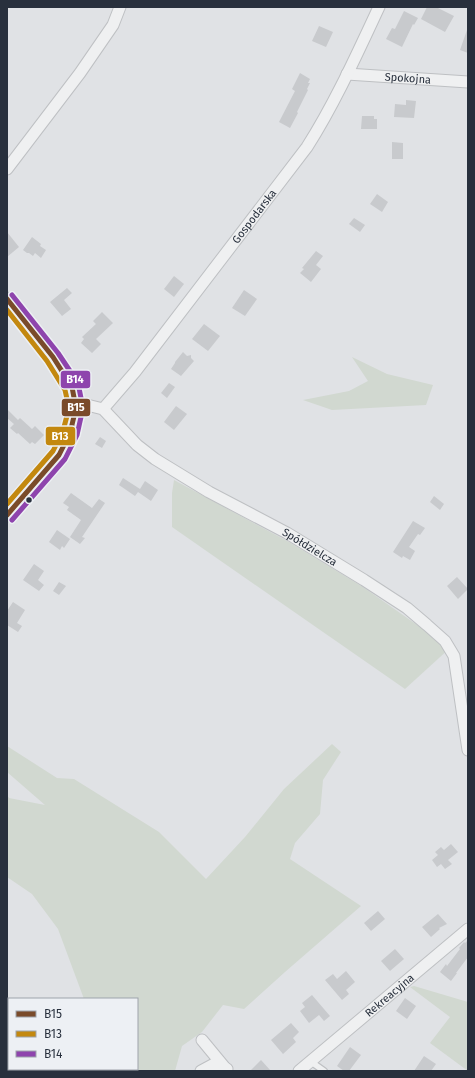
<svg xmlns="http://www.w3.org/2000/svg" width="475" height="1078" viewBox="0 0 475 1078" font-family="'Fira Sans',sans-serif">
<rect width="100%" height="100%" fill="#e0e2e5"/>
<g fill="#d1d8d0">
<path d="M352,357L387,374L433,385L426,405L332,410L303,400L349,391L368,381Z"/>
<path d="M174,480L289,542L363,587L450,648L405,689L172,527V493Z"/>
<path d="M332,744L341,752L323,780L320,814L295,843L290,859L361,906L285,972L244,1009L223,1005L202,1032L182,1046L175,1071H22L23,1069H137V999H84L58,929L32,894L7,877V795L9,798L45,805L7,772V746L57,778L74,779L159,832L206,879L245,837L284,789Z"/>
<path d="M414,986L468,1002V1071L430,1043L450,1017L410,987Z"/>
</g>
<g fill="#c8cacd">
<path d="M427,7H436L454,16L445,32L421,19Z"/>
<path d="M404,11L418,18L414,25L413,24L402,47L386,39L392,28L395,29Z"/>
<path d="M319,26L333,32L326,47L312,41Z"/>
<path d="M467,30L468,31V53L460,50Z"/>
<path d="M300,73L310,79L308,83H310L307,89L308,90L297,112L298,113L290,128L279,122L295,91L292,89Z"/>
<path d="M406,100L416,101L414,118L394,117L395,104L406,105Z"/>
<path d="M362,116H374V119H377V129H361Z"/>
<path d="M392,142L403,143V159H392Z"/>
<path d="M377,194L388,202L382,212L370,204Z"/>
<path d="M354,218L365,225L360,232L349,224Z"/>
<path d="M7,232L19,247L7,257Z"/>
<path d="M32,237L41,244L40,246L46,250L41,258L35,253L33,256L29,253H27L23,250Z"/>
<path d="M316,251L323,256L316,265L321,269L311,282L300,273L304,269L302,268Z"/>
<path d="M174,276L184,284L174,297L164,289Z"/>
<path d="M67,288L72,293L64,300L71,309L62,316L50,302Z"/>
<path d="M244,290L257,299L245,316L232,308Z"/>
<path d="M102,312L113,323L96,339L101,344L92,353L81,343L84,339L82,337L96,324L93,321Z"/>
<path d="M204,324L220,336L208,351L192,339Z"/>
<path d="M183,352L187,356L191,355V358L194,361L181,376L171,369L175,363V362Z"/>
<path d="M169,383L175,387L167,398L161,393Z"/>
<path d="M176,406L187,414L174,430L164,422Z"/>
<path d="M7,409L18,420L20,418L32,429L35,426L44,435L35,444L32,442L30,444L18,433L17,434L10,428L14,424L7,418Z"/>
<path d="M100,437L106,441L102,448L95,444Z"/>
<path d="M123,478L140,489L145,481L158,490L151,501L138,492L135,496L119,485Z"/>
<path d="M71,493L92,508L99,499L105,503L82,537L85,538L80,544L70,537L81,520L67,510L69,507L63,503Z"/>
<path d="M434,496L444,504L440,510L430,502Z"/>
<path d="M413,521L425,528L420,535L418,534L409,547L415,551L410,560L403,556L402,558L393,552Z"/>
<path d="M57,530L70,539L64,548L62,546L60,550L49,542Z"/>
<path d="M34,564L44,571L38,580L44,585L39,591L23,580Z"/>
<path d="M457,577L468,589L458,599L447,586Z"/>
<path d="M59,582L66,586L59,595L53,591Z"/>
<path d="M13,602L25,610L17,623L22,626L18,632L7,625V611Z"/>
<path d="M451,844L458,852L448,860L452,864L445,869L441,864L437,867L432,860L438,855L435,852L441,847L444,850Z"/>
<path d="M378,911L385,919L371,931L364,923Z"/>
<path d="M438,914L447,924L439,928L440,929L431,937L422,927Z"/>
<path d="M468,940V957L456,973H457L451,981L440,972L446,964L447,966L460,949L459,948L464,942L465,943Z"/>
<path d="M395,949L404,959L390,971L381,961Z"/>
<path d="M346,971L355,982L346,990L349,994L342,1000L325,980L333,974L337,979Z"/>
<path d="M312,995L330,1016L324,1021L319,1015L309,1023L300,1011L305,1007L302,1003Z"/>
<path d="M405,998L416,1006L407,1019L396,1011Z"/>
<path d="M291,1023L299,1032L293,1038L296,1042L283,1054L271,1040Z"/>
<path d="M350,1047L361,1055L349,1071H344L337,1066Z"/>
<path d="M424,1056L436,1064L431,1071H414Z"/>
<path d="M261,1060L271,1071H250Z"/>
</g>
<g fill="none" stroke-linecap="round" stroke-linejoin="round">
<g stroke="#bec0c3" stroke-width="8">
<path id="lane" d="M310,1061L324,1071"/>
</g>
<g stroke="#bec0c3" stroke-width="13">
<g id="street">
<path id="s1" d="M347,74L468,82"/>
<path d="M7,169L80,73L113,25L120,7"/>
<path id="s2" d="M76,408L91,406L103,409L137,445L155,459L209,492L287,533L364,580L407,608L427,625L445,641L454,656L468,750"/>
<path id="s3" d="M103,409L135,372L307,147C335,103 357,54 379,7"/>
<path d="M202,1040L226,1069"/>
<path d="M201,1071L214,1064L227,1069"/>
<path id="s4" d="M299,1071L468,929"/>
</g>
</g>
<use href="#lane" stroke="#eff0f1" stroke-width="5.5"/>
<use href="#street" stroke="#eff0f1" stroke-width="11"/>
<path stroke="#bec0c4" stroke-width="15" d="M7,299L53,357L63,373L72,387L76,408L70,433L59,455L7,515"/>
<g stroke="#edf0f4" stroke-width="8">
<path id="bus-1" d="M7,299L53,357L72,387L76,408L70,433L59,455L7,515"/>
</g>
<g stroke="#edf0f4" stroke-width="8">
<path id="bus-2" d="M7,310L47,361L65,390L69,408L63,431L53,451L7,504"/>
</g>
<g stroke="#edf0f4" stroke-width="8">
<path id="bus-3" d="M12,520L65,459L77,435L83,408L78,383L58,353L12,295"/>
</g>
<use href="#bus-1" stroke="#7a4b2a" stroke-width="5"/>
<use href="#bus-2" stroke="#c3880f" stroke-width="5"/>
<use href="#bus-3" stroke="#8e44ad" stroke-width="5"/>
</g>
<circle fill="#28303d" stroke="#edf0f4" stroke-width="1.5" cx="29" cy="500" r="3.5"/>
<g text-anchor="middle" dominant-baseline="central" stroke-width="3" stroke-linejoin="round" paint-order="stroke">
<g font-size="11" fill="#28303d" stroke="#edf0f4">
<text stroke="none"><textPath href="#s1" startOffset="61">Spokojna</textPath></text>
<text stroke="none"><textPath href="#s3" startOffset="245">Gospodarska</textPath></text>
<text stroke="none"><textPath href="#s2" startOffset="278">Spółdzielcza</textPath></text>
<text stroke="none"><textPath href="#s4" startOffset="118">Rekreacyjna</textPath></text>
</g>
</g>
<g stroke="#edf0f4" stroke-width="1.5">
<rect x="60" y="370" width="31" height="19" rx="4" fill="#8e44ad"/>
<rect x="61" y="398" width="30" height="19" rx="4" fill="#7a4b2a"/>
<rect x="45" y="426" width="31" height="20" rx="4" fill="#c3880f"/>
</g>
<g font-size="11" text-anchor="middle" font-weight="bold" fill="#fff">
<text x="75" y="383">B14</text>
<text x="76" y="411">B15</text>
<text x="60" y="440">B13</text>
</g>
<rect width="475" height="1078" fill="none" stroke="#28303d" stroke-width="16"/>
<rect x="8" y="998" width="130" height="72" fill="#edf0f4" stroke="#9ea3ab"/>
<rect x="16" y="1011" width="20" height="6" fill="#7a4b2a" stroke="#9ea3ab"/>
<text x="44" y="1018" font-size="12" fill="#28303d">B15</text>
<rect x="16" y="1031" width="20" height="6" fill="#c3880f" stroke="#9ea3ab"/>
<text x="44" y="1038" font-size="12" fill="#28303d">B13</text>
<rect x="16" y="1051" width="20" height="6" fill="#8e44ad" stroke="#9ea3ab"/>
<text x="44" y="1058" font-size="12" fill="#28303d">B14</text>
</svg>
